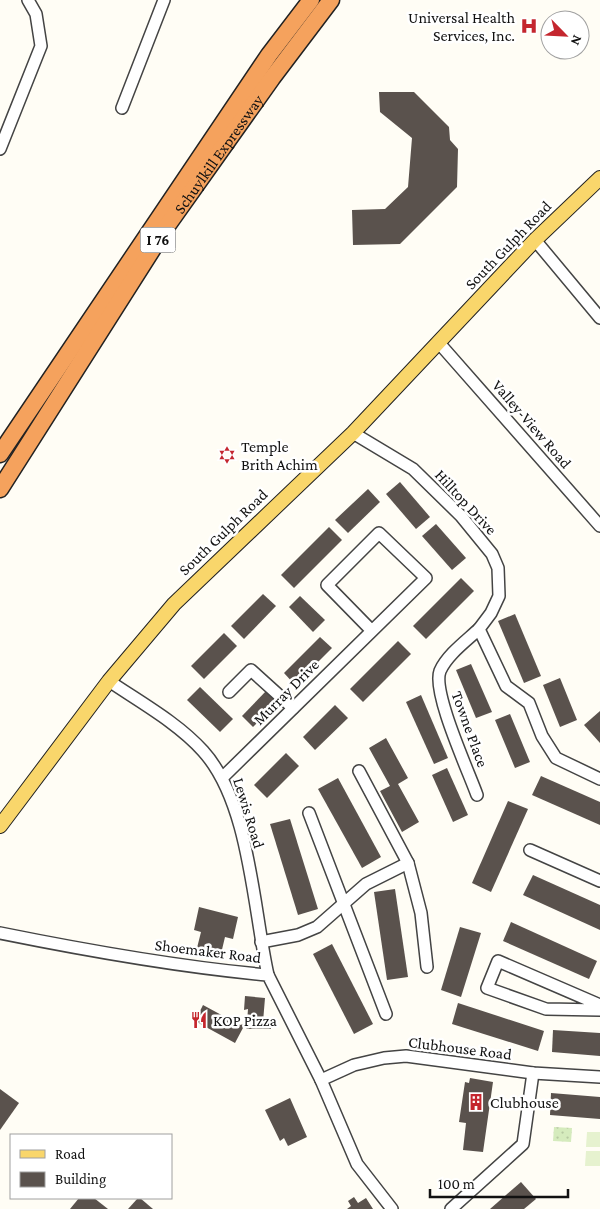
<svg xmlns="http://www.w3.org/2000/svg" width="600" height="1209" viewBox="0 0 600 1209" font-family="'Crimson Pro',serif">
<defs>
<pattern id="park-dots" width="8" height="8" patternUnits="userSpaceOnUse" patternTransform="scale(1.25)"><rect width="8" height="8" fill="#d5ebbd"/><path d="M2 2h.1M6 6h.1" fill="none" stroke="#b6c8a1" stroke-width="1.8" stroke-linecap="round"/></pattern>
</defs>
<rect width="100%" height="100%" fill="#fffdf5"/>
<path fill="url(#park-dots)" d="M554,1127L572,1128L571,1142L553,1141Z"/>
<g fill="#e6f2cf">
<path d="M587,1132H600V1147H586Z"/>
<path d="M586,1151H600V1166H585Z"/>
</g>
<g fill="#5a524d">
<path d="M379,92H414L449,127L450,140L458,149L457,187L400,244L353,245L352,210L385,209L408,187L412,138L380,112Z"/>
<path d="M400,482L430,517L416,529L386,494Z"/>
<path d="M368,489L380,502L348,533L335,520Z"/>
<path d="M436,524L466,558L452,570L422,536Z"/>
<path d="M329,527L342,540L294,588L281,575Z"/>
<path d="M461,578L474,591L426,639L413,626Z"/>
<path d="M263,594L276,606L244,639L231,626Z"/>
<path d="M300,596L325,620L313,632L289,607Z"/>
<path d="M515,614L541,676L524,683L498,621Z"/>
<path d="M224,633L237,646L204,679L191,666Z"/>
<path d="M320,637L332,648L295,685L284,673Z"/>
<path d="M398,641L411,654L363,702L350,689Z"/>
<path d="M471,664L492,712L476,718L456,670Z"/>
<path d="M560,678L577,720L560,727L543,685Z"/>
<path d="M200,687L233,719L220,732L187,700Z"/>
<path d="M267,690L278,702L253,727L242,716Z"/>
<path d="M421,695L448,758L434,764L406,702Z"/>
<path d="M335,705L348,718L315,750L303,737Z"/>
<path d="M600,711V743L584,725Z"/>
<path d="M510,714L530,762L515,768L495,720Z"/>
<path d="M386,738L408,778L398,784L419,822L402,832L380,791L390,786L369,748Z"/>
<path d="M286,753L299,766L267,798L254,785Z"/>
<path d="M447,768L468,815L453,822L432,775Z"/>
<path d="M541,776L600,802V825L532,795Z"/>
<path d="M338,778L381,857L362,868L318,789Z"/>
<path d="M508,801L528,809L491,892L472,883Z"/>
<path d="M290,819L318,909L298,915L270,824Z"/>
<path d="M533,875L600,905V930L523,895Z"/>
<path d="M395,889L408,977L387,980L374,892Z"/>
<path d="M199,907L238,917L233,939L225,937L220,958L196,952L201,932L194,930Z"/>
<path d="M511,922L597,961L589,979L503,941Z"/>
<path d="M460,927L481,933L461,997L441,990Z"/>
<path d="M332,944L373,1024L354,1034L313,954Z"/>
<path d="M245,996L265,998L263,1022H271V1029H247L244,1026L235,1043L195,1021L203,1005L240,1025L247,1023L248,1009L244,1010Z"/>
<path d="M458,1003L544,1031L538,1051L452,1024Z"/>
<path d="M553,1030L600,1033V1056L552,1052Z"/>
<path d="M470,1078L493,1082L483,1152L463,1150L466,1123L459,1122L465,1082L469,1083Z"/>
<path d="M0,1089L19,1103L0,1130Z"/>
<path d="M551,1093L600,1097V1119L550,1115Z"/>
<path d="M290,1098L307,1137L288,1146L284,1138L280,1141L265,1110Z"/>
<path d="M521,1182L536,1199L524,1209H490Z"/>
<path d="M354,1197L358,1203L366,1198L373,1209H347L351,1206L348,1201Z"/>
<path d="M79,1198H94L108,1209H70Z"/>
<path d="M138,1198H140L153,1209H128Z"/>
</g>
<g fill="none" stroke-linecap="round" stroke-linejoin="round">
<g stroke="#444" stroke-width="14">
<g id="minor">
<path d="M122,108L164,0"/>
<path d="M0,149L41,46L36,14L28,0"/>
<path d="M535,240L600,318"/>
<path d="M439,343L600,526"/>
<path d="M353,433L413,469L461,516L492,554L498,568L499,596L491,613L479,629L506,686L529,703L542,736L556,758L600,779"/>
<path d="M109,681C140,702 178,723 203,751C250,803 253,908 268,975"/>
<path d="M229,692L251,670L293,708"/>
<path d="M359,771L408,863L421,913L427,967"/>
<path d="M223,777L426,578L379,533L327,585L372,631"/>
<path d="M477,795C468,770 432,692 440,671C447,655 466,641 479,629"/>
<path d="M309,813L386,1014"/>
<path d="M530,850L600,881"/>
<path d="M0,933C89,951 178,967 268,975L321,1080L357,1164L392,1209"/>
<path d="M261,942L298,935L317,927L366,884L408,863"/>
<path d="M600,1005L498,961L487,988L546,1009L600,1010"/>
<path d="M321,1080L354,1065L384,1058L406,1056L533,1073L600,1077"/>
<path d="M451,1209L523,1144L533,1073"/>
</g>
</g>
<g stroke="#222" stroke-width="16">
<path id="major" d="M0,826L109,681L174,604L353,433L535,240L600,178"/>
</g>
<g stroke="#222" stroke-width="19">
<g id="highway">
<path d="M0,454L269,55L311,0"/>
<path id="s1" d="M0,489L169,223L272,78L331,0"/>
</g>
</g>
<use href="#minor" stroke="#fff" stroke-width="11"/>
<use href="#major" stroke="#f9d66b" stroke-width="14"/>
<use href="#highway" stroke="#f5a25d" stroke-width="16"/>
</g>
<defs>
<g id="hospital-bare" transform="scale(1.35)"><path d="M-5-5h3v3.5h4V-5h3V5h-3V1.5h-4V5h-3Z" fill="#c4262e" stroke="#fff" stroke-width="2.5" paint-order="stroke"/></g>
<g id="synagogue-bare" transform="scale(1.35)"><path d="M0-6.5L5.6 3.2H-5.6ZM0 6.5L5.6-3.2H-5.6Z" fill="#c4262e" stroke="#fff" stroke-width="2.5" paint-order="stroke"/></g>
<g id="restaurant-bare" transform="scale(1.35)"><path d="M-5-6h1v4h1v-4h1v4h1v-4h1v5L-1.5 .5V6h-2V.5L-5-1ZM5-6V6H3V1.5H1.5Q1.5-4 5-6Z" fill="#c4262e" stroke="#fff" stroke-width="2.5" paint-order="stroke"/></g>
<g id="building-bare" transform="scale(1.35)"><path d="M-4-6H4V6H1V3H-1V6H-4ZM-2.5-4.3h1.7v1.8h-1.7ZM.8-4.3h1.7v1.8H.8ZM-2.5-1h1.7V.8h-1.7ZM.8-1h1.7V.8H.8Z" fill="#c4262e" stroke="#fff" stroke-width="2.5" paint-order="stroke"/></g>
</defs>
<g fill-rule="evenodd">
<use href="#hospital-bare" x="529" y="26"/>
<use href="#synagogue-bare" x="227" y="455"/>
<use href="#restaurant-bare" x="199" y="1020"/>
<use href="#building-bare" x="476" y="1102"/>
</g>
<g text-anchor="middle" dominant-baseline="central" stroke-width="5" stroke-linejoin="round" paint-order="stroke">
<rect fill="#fff" stroke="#585858" stroke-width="1" x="140.5" y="227.5" width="35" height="25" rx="4"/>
<g font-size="15" font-weight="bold" fill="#111">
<text x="158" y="240">I 76</text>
</g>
<g font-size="16" fill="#111" stroke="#fff" text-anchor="start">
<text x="515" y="17" text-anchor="end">Universal Health<tspan x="515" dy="18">Services, Inc.</tspan></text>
<text x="241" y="446">Temple<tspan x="241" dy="18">Brith Achim</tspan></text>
<text x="213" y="1020">KOP Pizza</text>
<text x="490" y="1102">Clubhouse</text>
</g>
<g font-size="16" fill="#111" stroke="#fff">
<text stroke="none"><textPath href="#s1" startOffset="400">Schuylkill Expressway</textPath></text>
<text transform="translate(508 245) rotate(-46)">South Gulph Road</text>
<text transform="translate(532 424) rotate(49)">Valley-View Road</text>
<text transform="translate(466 502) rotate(47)">Hilltop Drive</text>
<text transform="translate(223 532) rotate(-44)">South Gulph Road</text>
<text transform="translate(286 692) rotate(-45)">Murray Drive</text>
<text transform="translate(470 729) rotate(70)">Towne Place</text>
<text transform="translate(249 813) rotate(73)">Lewis Road</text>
<text transform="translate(208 951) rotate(7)">Shoemaker Road</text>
<text transform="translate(460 1048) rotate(7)">Clubhouse Road</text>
</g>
</g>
<rect x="10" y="1134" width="162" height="65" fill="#ffffff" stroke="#a0a0a0"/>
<rect x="20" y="1150" width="25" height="8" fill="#f9d66b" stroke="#a0a0a0"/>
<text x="55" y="1159" font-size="15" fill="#111111">Road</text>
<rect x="20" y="1172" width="25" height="15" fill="#5a524d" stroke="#a0a0a0"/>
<text x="55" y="1184" font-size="15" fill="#111111">Building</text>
<g transform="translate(565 35) rotate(114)"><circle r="24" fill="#ffffff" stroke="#a0a0a0"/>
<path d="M0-4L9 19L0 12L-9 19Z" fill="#c4262e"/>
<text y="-8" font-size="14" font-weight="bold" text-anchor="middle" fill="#111111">N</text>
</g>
<path d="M430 1189v8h138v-8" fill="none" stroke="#111111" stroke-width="2.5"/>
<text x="438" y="1189" font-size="15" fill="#111111" stroke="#ffffff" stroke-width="4" paint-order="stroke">100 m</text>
</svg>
